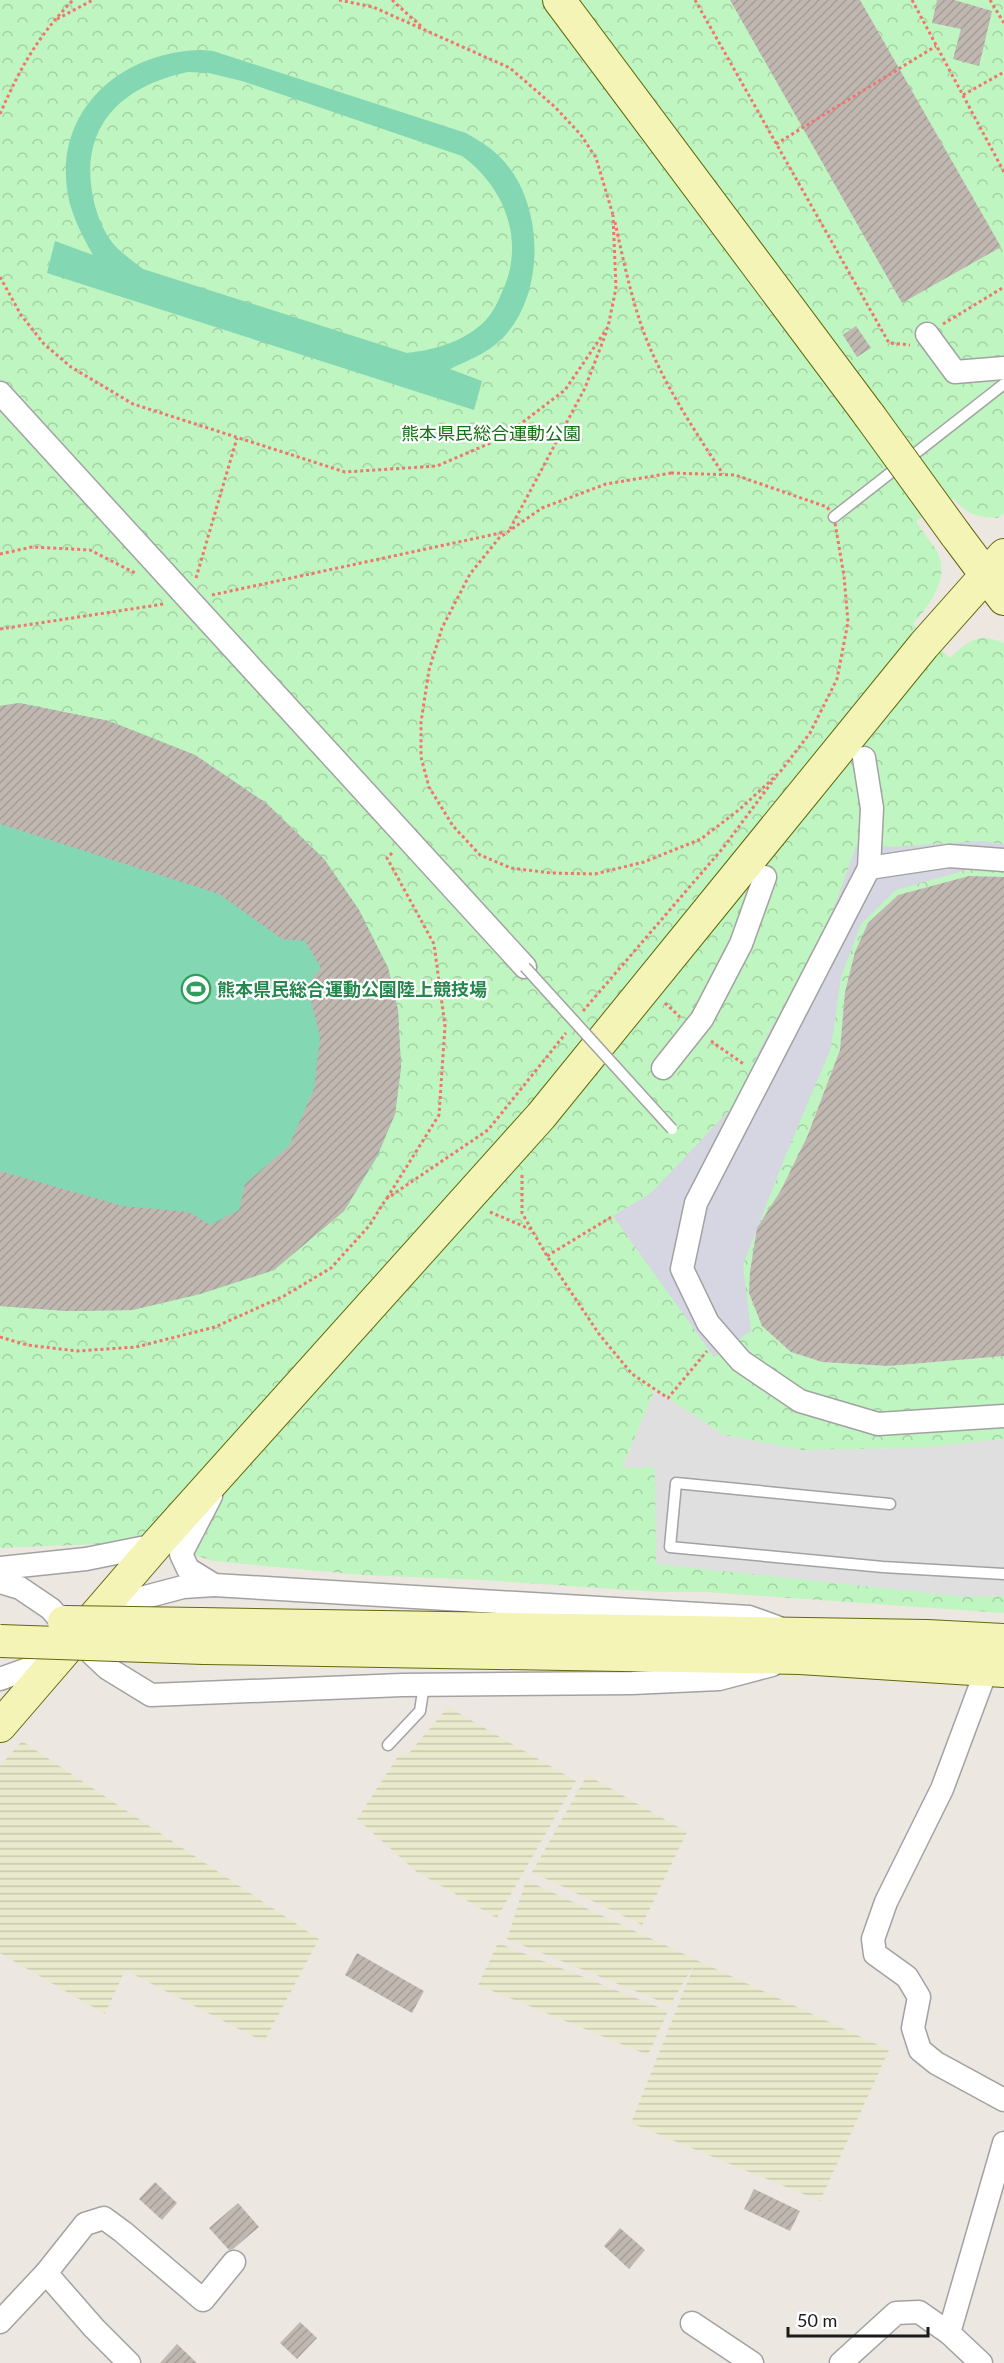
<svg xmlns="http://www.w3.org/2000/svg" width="1004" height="2363" viewBox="0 0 1004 2363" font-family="Lato,'Noto Sans JP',sans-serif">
<defs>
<pattern id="farmland-rules" width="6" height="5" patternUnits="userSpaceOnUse" patternTransform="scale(1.5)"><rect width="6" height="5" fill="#e9eacc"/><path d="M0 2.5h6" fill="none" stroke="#c7c8af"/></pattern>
<pattern id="park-crowns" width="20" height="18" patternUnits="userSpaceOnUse" patternTransform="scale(1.5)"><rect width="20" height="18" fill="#bff5c0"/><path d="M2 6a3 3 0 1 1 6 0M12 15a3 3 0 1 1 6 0" fill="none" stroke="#a4d1a4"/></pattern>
<pattern id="building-hatch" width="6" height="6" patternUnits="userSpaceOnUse" patternTransform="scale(1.5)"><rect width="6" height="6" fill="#c0b7b1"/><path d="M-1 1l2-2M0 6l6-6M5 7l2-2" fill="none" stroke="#a49d98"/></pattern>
</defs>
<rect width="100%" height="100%" fill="#ece8e1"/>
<g fill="url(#farmland-rules)">
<path d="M448,1707L576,1781L497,1918L417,1872L357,1819L398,1756L409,1753Z"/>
<path d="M22,1741L319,1939L264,2042L125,1970L105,2014L0,1953V1766Z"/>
<path d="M587,1775L687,1832L642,1925L532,1872Z"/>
<path d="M526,1880L889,2050L820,2201L631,2123L694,1965L670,2005L507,1939Z"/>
<path d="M498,1943L668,2011L648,2055L478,1985Z"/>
</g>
<path fill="url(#park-crowns)" d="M0,0H1004V513L998,518C974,516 969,516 953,498L916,521C921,530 929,539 935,548C953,575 930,605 913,624L950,658C969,640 978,632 1004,643V877L969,876L898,895L868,923L855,953L845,992L840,1050L807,1137L781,1190L757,1228L749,1293L762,1326L791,1352L822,1362L888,1366L1004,1356V1439L917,1448L802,1450L724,1435L655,1390L622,1467H655L967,1597L1004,1596V1613L705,1592H658L484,1580L362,1575L276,1567L213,1561L153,1542L0,1548V1306L67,1311L132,1310L324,859L266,803L195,755L109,721L19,703L0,706Z"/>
<g fill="#83d7b2" fill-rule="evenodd">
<path d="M201,50L213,51L466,133C478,140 490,147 500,157C543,200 546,286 508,332C493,351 471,359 450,369L482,381L474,410L47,273L55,241L93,255C84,239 75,222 70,204C48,116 117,52 201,50ZM188,72L209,73L242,81L462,156C505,187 526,242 502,292C498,302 493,312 486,320C466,341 435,350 407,353L143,269C134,262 123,254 115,246C102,231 95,210 92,192C81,123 125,85 188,72Z"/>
<path d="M19,703L109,721L195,755L266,803L324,859L359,910L388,968L398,1010L401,1067L395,1114L377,1157L344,1211L274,1270L200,1294L132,1310L67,1311L0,1306V706Z"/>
</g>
<path fill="#dfdfdf" d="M655,1390L724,1435L802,1450L917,1448L1004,1439V1596L967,1597L656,1564L655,1467L622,1468Z"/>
<path fill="#d5d6e1" d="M981,841L1004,844V870L977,867L896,890L861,924L841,977L831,1048L785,1157L743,1265L751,1331L714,1357L613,1216L651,1193L738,1101L759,1051L828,924L857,844L892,847Z"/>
<g fill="url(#building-hatch)">
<path d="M730,0H860L1001,247L902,303Z"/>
<path d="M937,0H954L992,11L979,66L953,59L961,29L932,23Z"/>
<path d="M856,326L871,348L857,357L843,335Z"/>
<path d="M19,703L109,721L195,755L266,803L324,859L359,910L388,968L398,1010L401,1067L395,1114L377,1156L344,1211L274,1270L200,1294L132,1310L67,1311L0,1306V1171L123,1206L189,1212L210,1225L239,1210L245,1184L289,1146L314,1089L320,1037L307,985L321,968L305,941L282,939L219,894L0,824V706Z"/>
<path d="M969,876L1004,877V1356L888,1366L822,1362L791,1352L762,1326L749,1293L750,1272L757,1228L781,1190L807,1137L840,1050L845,992L855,952L868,923L898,895Z"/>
<path d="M357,1953L424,1991L412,2013L345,1975Z"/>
<path d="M155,2182L177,2203L162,2220L139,2199Z"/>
<path d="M754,2189L800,2211L790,2231L744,2209Z"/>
<path d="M238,2203L259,2227L233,2249L229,2250L209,2228Z"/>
<path d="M620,2228L645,2250L629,2269L604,2246Z"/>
<path d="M300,2322L317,2338L297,2359L280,2343Z"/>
<path d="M177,2344L197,2363H160Z"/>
</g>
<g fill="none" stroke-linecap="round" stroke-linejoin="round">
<g stroke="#a2a2a2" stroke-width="13">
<g id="lane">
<path d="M834,517L1004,384"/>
<path d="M890,1504L676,1483L670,1547L883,1567L1004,1574"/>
<path d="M388,1745L420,1711L424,1685"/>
</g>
</g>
<g stroke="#a2a2a2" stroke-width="25">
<g id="street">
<path d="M927,334L955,372L1004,368"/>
<path d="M0,393L525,967"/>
<path d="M864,758L872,808L869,868L696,1203L682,1269L708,1323L741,1361L800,1401L878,1424L1004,1416"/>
<path d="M869,868L949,856L1004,860"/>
<path d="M663,1068L702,1019L741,944L765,877"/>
<path d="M211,1496L181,1554L188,1569L214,1585L749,1617L777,1627"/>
<path d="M0,1568L86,1559L156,1545"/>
<path d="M0,1582L20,1588L51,1609L75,1638L107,1668L151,1695L402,1685L632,1683L719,1679L772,1665"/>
<path d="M100,1609L183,1587L214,1585"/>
<path d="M986,1671L942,1789L886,1902L873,1939L875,1954L907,1977L919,1997L913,2028L920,2050L936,2063L1004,2100"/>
<path d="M0,1679L56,1659"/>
<path d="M46,2273L94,2328L129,2363"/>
<path d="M0,2322L46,2273L85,2224L104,2218L123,2232L203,2300L234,2262"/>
<path d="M692,2323L752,2363"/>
<path d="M841,2363L896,2313L919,2312L949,2333"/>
<path d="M981,2363L949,2333L1004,2143"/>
</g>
</g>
<g stroke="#63680b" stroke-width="34">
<g id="secondary">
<path d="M559,0L869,415"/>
<path d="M956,535L1004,599"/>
<path d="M200,1624L927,1636L1004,1640"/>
<path d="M204,1648L800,1658L1004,1671"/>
<path d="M0,1726L156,1545L541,1116L924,645L1004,555"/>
</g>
</g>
<g stroke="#f0756d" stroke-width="3" stroke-dasharray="3 3" stroke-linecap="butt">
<path d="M339,0L373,7L510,68L555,107L581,135L596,158L613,215"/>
<path d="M392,0L422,27"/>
<path d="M695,0L889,343L910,345"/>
<path d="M912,0L1004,172"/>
<path d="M990,0L1004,23"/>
<path d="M57,19L93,0"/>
<path d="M963,95L1004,72"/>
<path d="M0,114C20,68 38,36 73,0"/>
<path d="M776,144L936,46"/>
<path d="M615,222C623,259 631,297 644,333C663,383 694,430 723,474"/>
<path d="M0,277L21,315L44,344L71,367L133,404L345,472L437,466L502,438L565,390L608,327L616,288L613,215"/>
<path d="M943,324L1004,287"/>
<path d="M671,473L735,475L827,507L834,517L844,576L848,622L837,679L810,733L780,772L740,809L701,839L644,862L595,874L551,873L511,868L480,855L453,826L429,787L421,757V722L429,670L442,628L470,574L499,538L542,508L606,484Z"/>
<path d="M510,529L585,388L606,333"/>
<path d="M0,554L32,547L90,550L137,574"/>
<path d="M196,578L237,438"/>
<path d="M212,595L505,532"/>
<path d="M0,629L164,604"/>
<path d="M665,1003L680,1017"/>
<path d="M583,1011L723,848L775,778"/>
<path d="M711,1041L745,1065"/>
<path d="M522,1175V1213L547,1256L599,1334L632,1374L668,1398L707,1351"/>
<path d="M387,1198L439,1115L445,1026L434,944L387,858L394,851"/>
<path d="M490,1212L530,1229"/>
<path d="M547,1256L613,1216"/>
<path d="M0,1337L27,1345L77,1351L136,1347L215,1327L284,1296L331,1268L369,1226L386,1199L488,1130L566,1033"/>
</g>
<use href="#lane" stroke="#fff" stroke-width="10"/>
<use href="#street" stroke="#fff" stroke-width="22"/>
<use href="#secondary" stroke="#f4f4b6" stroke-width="32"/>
<g stroke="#a2a2a2" stroke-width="13" stroke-linecap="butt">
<path id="lane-bridge" d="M525,967L672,1129"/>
</g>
<g stroke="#63680b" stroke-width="34" stroke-linecap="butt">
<g id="secondary-bridge">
<path d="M869,415L956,535"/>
<path d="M64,1622L200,1624"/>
<path d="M0,1641L204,1648"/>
</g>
</g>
<use href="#lane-bridge" stroke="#fff" stroke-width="10"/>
<use href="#secondary-bridge" stroke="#f4f4b6" stroke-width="32"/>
</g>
<defs>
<g id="stadium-ring" transform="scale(1.5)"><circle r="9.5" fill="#fff" stroke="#2e9e5b" stroke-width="1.5"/><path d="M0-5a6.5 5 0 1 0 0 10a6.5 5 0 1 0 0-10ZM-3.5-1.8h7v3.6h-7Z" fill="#2e9e5b"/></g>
</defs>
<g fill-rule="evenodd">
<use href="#stadium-ring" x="196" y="989"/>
</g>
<g text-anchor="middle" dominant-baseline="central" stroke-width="4.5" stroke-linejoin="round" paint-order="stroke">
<g font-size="18" fill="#127015" stroke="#fff">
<text x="491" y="433">熊本県民総合運動公園</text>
</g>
<g font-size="18" font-weight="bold" fill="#27864d" stroke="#fff" text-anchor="start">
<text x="217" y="989">熊本県民総合運動公園陸上競技場</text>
</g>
</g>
<path d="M788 2327v9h140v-9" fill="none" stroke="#1b1b1b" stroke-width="3"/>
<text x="797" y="2327" font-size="18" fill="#1b1b1b" stroke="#ffffff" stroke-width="4.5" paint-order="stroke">50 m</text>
</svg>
